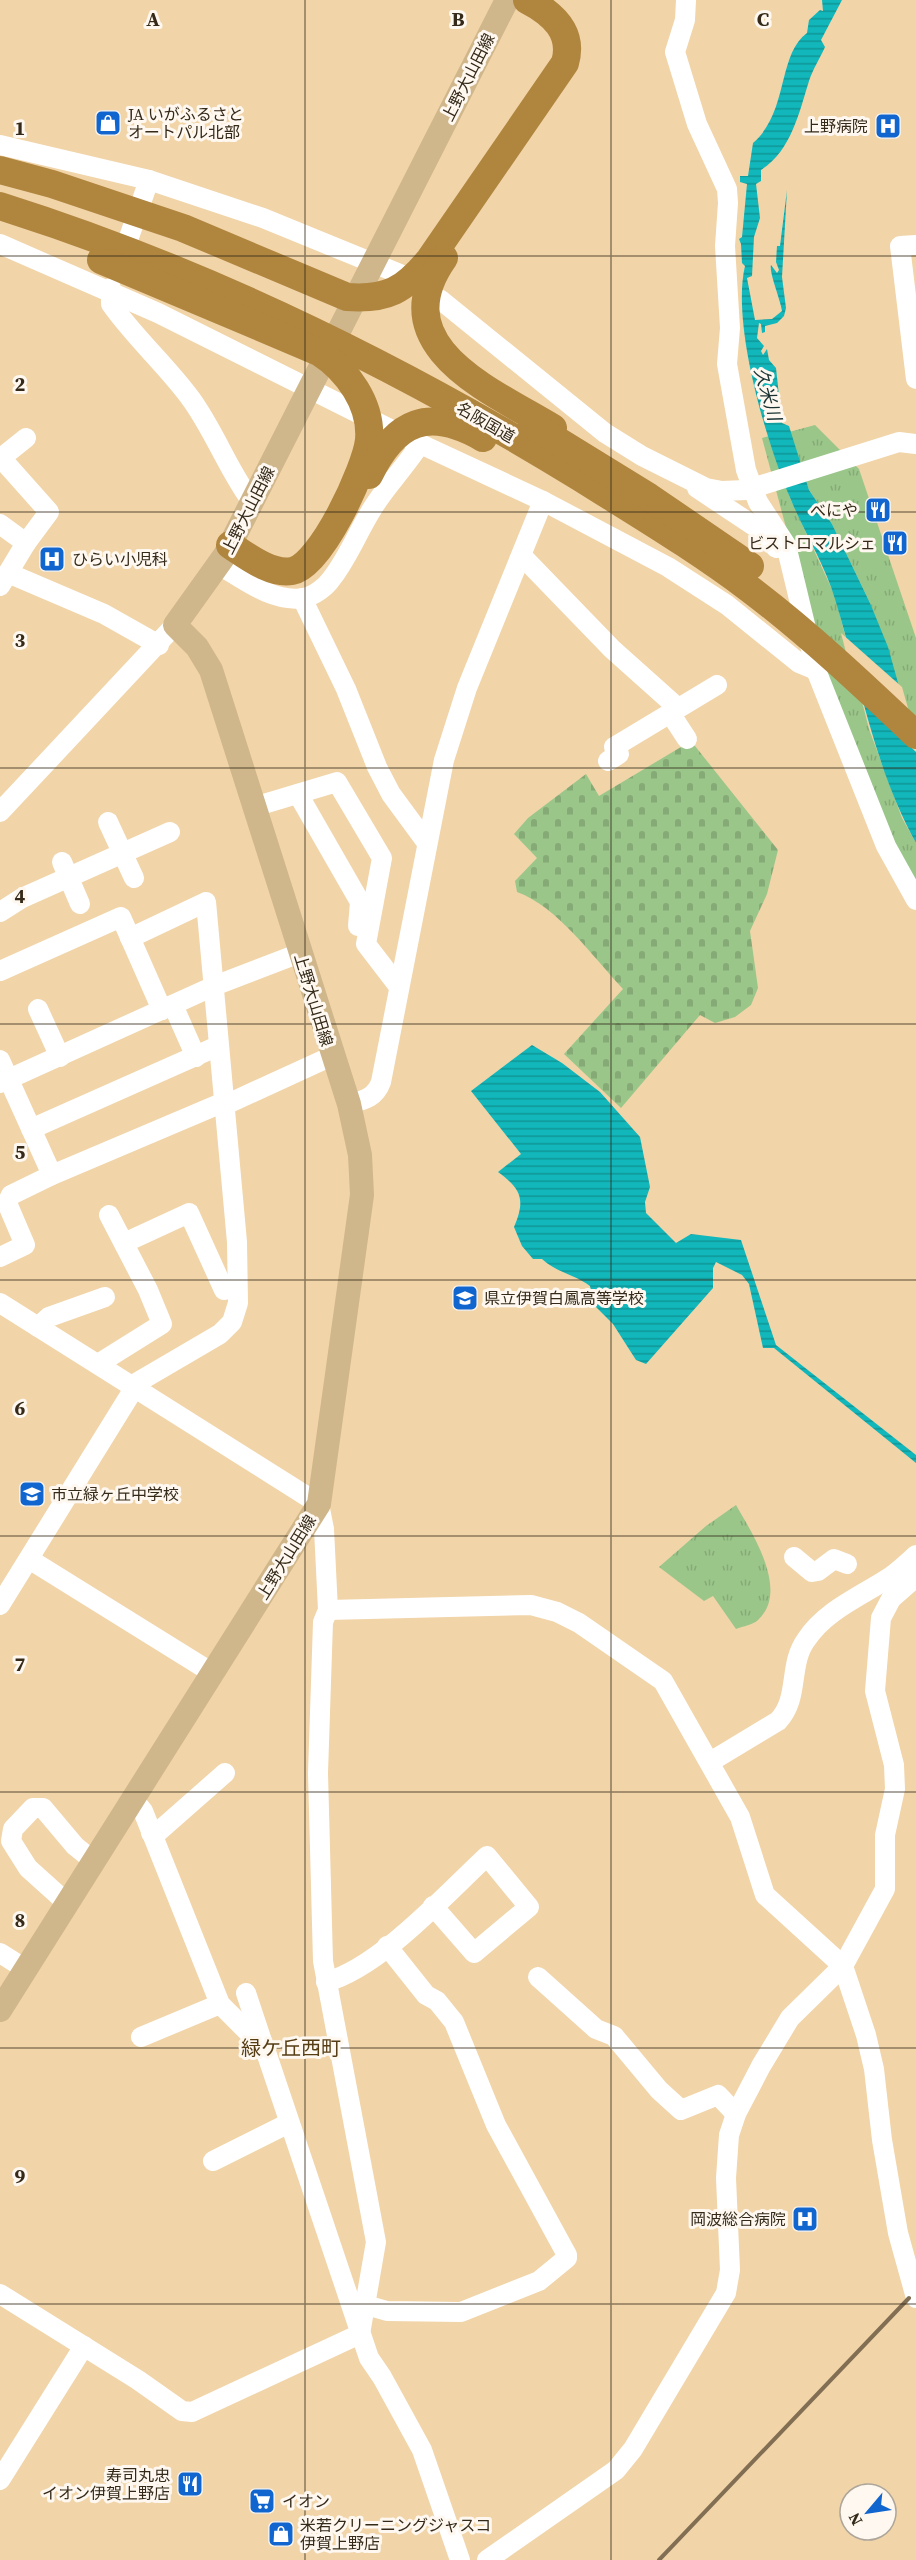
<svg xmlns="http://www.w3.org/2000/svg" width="916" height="2560" viewBox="0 0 916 2560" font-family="'Source Serif 4','Noto Sans JP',serif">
<defs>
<pattern id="grass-tufts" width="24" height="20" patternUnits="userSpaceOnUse" patternTransform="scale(1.5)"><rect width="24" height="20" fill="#9ac68a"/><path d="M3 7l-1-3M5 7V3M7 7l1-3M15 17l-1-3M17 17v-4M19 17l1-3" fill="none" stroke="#85aa76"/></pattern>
<pattern id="cemetery-stones" width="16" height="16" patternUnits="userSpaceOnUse" patternTransform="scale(1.5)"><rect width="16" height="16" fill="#9ac68a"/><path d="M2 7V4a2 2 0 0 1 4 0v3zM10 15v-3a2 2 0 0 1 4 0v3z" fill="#85aa76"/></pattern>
<pattern id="water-rules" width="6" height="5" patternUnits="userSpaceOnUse" patternTransform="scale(1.5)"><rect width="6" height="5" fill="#11b7bb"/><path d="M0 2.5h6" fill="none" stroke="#119597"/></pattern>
</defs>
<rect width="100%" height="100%" fill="#f1d4a8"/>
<g fill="url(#grass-tufts)">
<path d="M815,425L859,469L916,638V747L870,603L832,524L809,490L789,432Z"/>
<path d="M769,436L790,498L835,596L869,729L902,818L916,843V888L890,843L825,673L762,438Z"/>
<path d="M736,1505C752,1533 790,1591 758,1620C753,1625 743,1626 736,1629L713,1596L704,1601L659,1567L706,1526Z"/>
</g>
<path fill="url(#cemetery-stones)" d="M691,741L778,850L767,894L750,931L758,988L751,1005L735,1017L715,1023L700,1015L621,1108L564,1054L623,989C593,957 557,906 517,892L515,881L537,858L514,834L528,818L586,774L599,796Z"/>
<g fill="url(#water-rules)">
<path d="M822,0H842L821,40L825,47C820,58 813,69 809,81C799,113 791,151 761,170V181L756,184L760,218L754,237L752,276L747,278L755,320L772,319L782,311C780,298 769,273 771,265L777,273L779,270L776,262L777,246H780L787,190L782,277L786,308L784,316L777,323L765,326V332L762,333L761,324L759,323L757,338L764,346L761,351L763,355L767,349L769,360L776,368L782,423L789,426L809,490L832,524L870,603L888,647L916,747V843C874,767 860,681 835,599C825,565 804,532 791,500C767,444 731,325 745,266L742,263L741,244L739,239L742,237L747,184L740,182V176H748L753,143C789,112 777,55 807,33L809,20L820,10L823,11Z"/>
<path d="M532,1045L562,1063L600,1092L640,1137L650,1187L645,1202L646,1213L676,1243L691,1234L741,1240L776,1345L916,1455V1463L774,1348H763L749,1284L742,1275L716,1262L713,1268V1288L646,1364L636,1360L613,1324L594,1305L590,1286C574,1274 557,1273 542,1259H533L522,1246L514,1227C526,1199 521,1189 498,1172L521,1154L471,1091Z"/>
</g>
<path fill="#f1d4a8" d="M841,633L902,687L916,736V752L857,696Z"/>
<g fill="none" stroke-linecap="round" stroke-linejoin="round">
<g stroke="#fff" stroke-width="20">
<path d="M686,0L685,20L675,52L697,124L727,189L728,203L725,246L730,328L727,364L746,470L758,502L786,545L816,670L886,846L916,900"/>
<path d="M0,145L149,180L263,218L400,274L442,301L605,433L642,456L706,488L722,491L746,490L899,442L916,444"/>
<path d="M0,244L158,313L414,441L543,501L668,567L727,605L799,663L816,670"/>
<path d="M916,245L900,246L916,379"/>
<path d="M121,260L149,180"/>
<path d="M111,288V304C135,338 167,366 191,399C215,432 228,470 252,502"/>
<path d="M697,488L766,534L776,548"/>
<path d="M0,524L26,543L0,586"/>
<path d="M26,543L49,512L1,458L26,438"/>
<path d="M522,556L612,649L678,708"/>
<path d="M219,565C243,579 273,603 303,598C314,596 326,587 332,578C349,556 359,529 374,506C388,484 406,466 420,444"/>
<path d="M8,573L104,614L159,645"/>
<path d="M302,598L346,689L377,767L391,794L427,843"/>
<path d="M670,713L687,739"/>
<path d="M608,761L619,754L614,747L717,685"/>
<path d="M298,794L360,902L358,926"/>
<path d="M254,807L337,782L382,858L366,944L399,987"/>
<path d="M0,812L175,625"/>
<path d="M108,822L134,878"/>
<path d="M62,862L80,904"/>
<path d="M0,912L22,898L170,832"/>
<path d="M0,971L121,917L162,1010"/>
<path d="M173,1005L196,1057"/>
<path d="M38,1009L60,1057"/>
<path d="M0,1060L52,1175"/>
<path d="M0,1083L214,986L300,953"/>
<path d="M349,1104C364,1100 375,1098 381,1082L444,760L467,688L543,501"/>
<path d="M31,1129L218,1046"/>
<path d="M124,1243L189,1213L224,1290L237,1287"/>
<path d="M0,1257L25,1245L7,1203L11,1195L52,1175L217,1105L223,1106L332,1056"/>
<path d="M0,1303L319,1504L324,1529L328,1610L323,1622L318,1773L323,1961L376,2242L360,2334"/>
<path d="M38,1327L49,1317L105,1297"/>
<path d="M98,1364L162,1324L148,1290L109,1215"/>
<path d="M794,1557L812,1572L818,1571L834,1559L847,1564"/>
<path d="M29,1559L214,1674"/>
<path d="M0,1605L138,1382L220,1334L232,1322L238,1303L237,1242L206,902L130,938"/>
<path d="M328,1610L531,1605L557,1612L579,1623L663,1681L740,1817L765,1895L843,1966L866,2035L874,2069L882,2140L898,2233L916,2298"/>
<path d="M710,1762L778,1721C800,1698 788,1665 806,1640C825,1611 859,1597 887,1579C898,1572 907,1563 916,1555"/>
<path d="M134,1800L143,1811L220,2004L256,2040L267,2055L369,2358L382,2377L422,2450L460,2560"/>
<path d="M151,1833L158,1832L225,1773"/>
<path d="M68,1904L28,1868L11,1841L13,1829L33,1808H43L75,1846L95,1862"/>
<path d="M0,1953L27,1970"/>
<path d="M538,1977L596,2029L614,2036L659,2090L681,2110L718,2095L736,2114"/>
<path d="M326,1982C380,1967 445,1895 487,1856L529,1907L474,1953L433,1906"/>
<path d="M246,1993L263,2044"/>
<path d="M141,2037L220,2004"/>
<path d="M213,2161L289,2123"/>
<path d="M0,2294L138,2380L182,2411L192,2412L360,2334"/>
<path d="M366,2305L387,2311L461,2312L539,2281L567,2258V2255L496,2125L454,2022L437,2001L426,1995L387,1946"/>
<path d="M0,2480L84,2346"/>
<path d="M487,2560L616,2470L633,2449L726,2293L730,2270L726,2178L729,2135L736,2114L761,2066L790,2018L843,1966L885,1889V1835L895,1789L894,1765L875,1691L881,1618L891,1599L916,1577"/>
</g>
<path stroke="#d0b68b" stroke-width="24" d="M0,2010L319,1504L362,1195L360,1155L349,1104L211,670L197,647L175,625L225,555L507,0"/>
<g stroke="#b0853e" stroke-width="28">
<path d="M0,170L52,184L183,228L347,297C387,300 405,290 430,259L565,63C574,32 552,13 527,0"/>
<path d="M0,206C206,271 397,365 581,478C638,514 697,549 751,590C809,634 863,685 916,735"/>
<path d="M444,258C382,346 490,390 553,428"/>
<path d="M101,260L319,352C347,370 372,404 369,440C366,468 321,566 292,571C271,575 247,556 230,545"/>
<path d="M532,425L649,497L750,566"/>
<path d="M369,475C396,420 429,407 483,438"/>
</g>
<path stroke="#816e53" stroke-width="4" d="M659,2560L909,2298"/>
</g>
<path fill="none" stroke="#352a19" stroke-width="1.5" stroke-opacity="0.55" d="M305,0V2560M611,0V2560M0,256H916M0,512H916M0,768H916M0,1024H916M0,1280H916M0,1536H916M0,1792H916M0,2048H916M0,2304H916"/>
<defs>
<g id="shop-square" transform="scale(1.35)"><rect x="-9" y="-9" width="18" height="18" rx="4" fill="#1165cf" stroke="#fef8f0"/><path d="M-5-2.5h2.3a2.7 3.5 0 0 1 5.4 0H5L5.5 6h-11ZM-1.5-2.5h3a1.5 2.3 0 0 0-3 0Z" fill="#fff"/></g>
<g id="hospital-square" transform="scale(1.35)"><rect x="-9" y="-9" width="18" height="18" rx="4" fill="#1165cf" stroke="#fef8f0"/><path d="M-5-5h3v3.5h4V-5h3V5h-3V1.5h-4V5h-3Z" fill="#fff"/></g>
<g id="restaurant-square" transform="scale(1.35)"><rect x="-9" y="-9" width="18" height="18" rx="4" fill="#1165cf" stroke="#fef8f0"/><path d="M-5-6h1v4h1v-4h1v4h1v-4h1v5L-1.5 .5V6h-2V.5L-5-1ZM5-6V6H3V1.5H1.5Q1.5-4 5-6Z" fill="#fff"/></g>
<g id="school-square" transform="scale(1.35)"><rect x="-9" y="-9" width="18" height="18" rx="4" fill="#1165cf" stroke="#fef8f0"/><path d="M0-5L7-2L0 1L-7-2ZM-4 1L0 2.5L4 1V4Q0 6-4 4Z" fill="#fff"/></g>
<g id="supermarket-square" transform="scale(1.35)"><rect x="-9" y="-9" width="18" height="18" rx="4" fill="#1165cf" stroke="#fef8f0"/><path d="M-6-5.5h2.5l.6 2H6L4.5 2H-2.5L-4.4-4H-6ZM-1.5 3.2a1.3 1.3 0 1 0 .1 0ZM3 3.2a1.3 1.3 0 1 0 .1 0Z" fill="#fff"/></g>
</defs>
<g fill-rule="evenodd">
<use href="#shop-square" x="108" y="123"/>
<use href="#hospital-square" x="888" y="126"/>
<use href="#restaurant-square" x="878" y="510"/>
<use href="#restaurant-square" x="895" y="543"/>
<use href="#hospital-square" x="52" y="559"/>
<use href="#school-square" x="465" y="1298"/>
<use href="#school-square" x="32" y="1494"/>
<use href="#hospital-square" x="805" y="2219"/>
<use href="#restaurant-square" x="190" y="2484"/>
<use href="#supermarket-square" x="262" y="2501"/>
<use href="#shop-square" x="281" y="2534"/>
</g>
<g text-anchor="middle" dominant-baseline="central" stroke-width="6" stroke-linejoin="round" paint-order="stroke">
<g font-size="16" fill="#352a19" stroke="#fef8f0">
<text transform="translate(468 77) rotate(-63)">上野大山田線</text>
<text transform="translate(486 422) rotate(30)">名阪国道</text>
<text transform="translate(248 510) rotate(-63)">上野大山田線</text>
<text transform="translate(314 1000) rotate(73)">上野大山田線</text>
<text transform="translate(286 1557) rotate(-58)">上野大山田線</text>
</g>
<g font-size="16" fill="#352a19" stroke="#fef8f0" text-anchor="start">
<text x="128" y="114">JA いがふるさと<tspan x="128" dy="18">オートパル北部</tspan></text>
<text x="868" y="126" text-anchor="end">上野病院</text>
<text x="858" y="510" text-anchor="end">べにや</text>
<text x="876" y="543" text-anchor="end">ビストロマルシェ</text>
<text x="72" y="559">ひらい小児科</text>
<text x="484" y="1298">県立伊賀白鳳高等学校</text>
<text x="51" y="1494">市立緑ヶ丘中学校</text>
<text x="786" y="2219" text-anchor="end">岡波総合病院</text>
<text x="170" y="2475" text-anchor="end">寿司丸忠<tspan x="170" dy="18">イオン伊賀上野店</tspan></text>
<text x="282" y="2501">イオン</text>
<text x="300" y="2525">米若クリーニングジャスコ<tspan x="300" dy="18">伊賀上野店</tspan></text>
</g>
<g font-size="18" font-style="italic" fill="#1a3232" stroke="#fef8f0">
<text transform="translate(768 394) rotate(74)">久米川</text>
</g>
<g font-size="20" fill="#563d14" stroke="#fef8f0">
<text x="291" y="2048">緑ケ丘西町</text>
</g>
</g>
<g font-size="20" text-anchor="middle" font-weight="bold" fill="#352a19" stroke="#fef8f0" stroke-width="6" stroke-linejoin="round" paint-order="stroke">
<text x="153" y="26">A</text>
<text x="458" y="26">B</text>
<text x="763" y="26">C</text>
<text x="20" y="135">1</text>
<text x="20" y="391">2</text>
<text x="20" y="647">3</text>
<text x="20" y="903">4</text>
<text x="20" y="1159">5</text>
<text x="20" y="1415">6</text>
<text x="20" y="1671">7</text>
<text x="20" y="1927">8</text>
<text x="20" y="2183">9</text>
</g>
<g transform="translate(868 2512) rotate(241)"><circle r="28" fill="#fef8f0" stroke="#aea69a" stroke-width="1.5"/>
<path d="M0-4.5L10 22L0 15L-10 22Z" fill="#1165cf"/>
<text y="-9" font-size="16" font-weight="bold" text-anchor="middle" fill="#352a19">N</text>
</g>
</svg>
